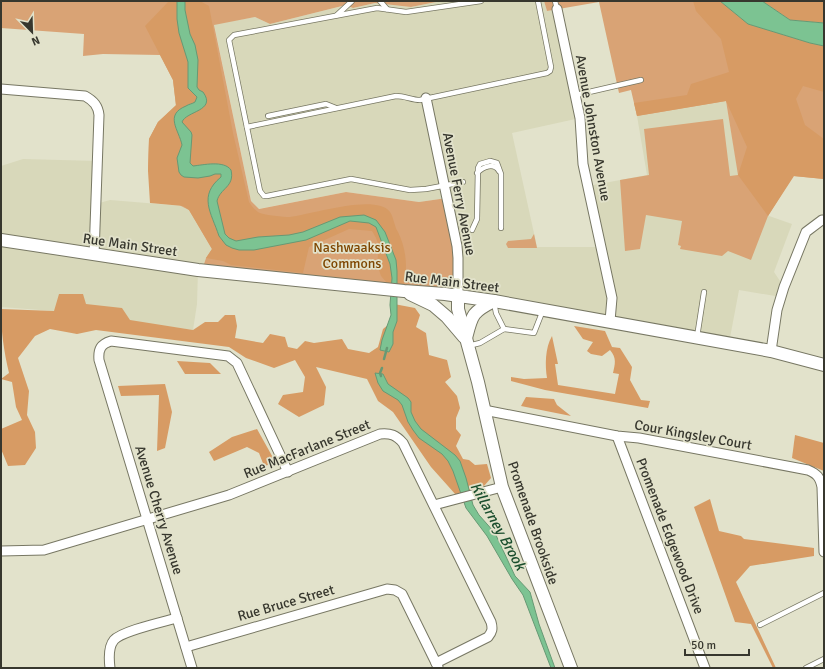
<svg xmlns="http://www.w3.org/2000/svg" width="825" height="669" viewBox="0 0 825 669" font-family="Signika,sans-serif">
<rect width="100%" height="100%" fill="#e2e2cb"/>
<g fill="#d8d8ba">
<path d="M441,1H544L547,11L557,9L580,118L512,133L537,247H601L588,186L647,175L637,116L726,101L744,207L792,224L774,272L784,287L781,297L739,290L729,343L458,296L447,198L419,202L346,192L258,209L251,201L214,24L255,17L270,24L346,5L353,8L375,3L411,7Z"/>
<path d="M23,159L98,161L96,204L110,200L183,206L189,210L212,249L206,258L202,270H198L197,304L193,330L54,311L1,307V166Z"/>
</g>
<g fill="#d9a375">
<path d="M1,1H441L411,7L375,3L353,8L346,5L270,24L255,17L214,25L251,201L259,209L346,192L419,202L447,198L457,246L458,296L202,270L206,258L212,249L189,210L181,206L148,171L149,139L158,122L176,106L173,80L160,55L103,54L83,56L84,34L1,28Z"/>
<path d="M544,1H720L748,24L810,43L824,46V179L793,176L768,216L751,260L728,251L722,256L680,249L681,246L678,245L682,221L646,215L640,249L625,251L620,180L649,175L644,129L723,119L730,176L738,175L726,101L637,116L631,90L619,93L599,2L547,11Z"/>
<path d="M534,234L537,248H508L506,244L508,241L531,239Z"/>
</g>
<g fill="#d79b64">
<path d="M200,1L209,6L233,133L249,202C252,206 255,211 260,213C265,215 283,217 290,217C310,215 376,193 390,212C394,218 394,226 398,232C406,248 408,267 404,285L387,283L381,276L377,264L379,246L376,238L372,231L349,229L309,247L303,273L231,265L223,261L206,258L212,249L189,210L183,206L150,203L148,171L149,139L158,122L176,105L173,80L145,26L168,2Z"/>
<path d="M693,1H720L748,24L810,43L824,46V92L803,86L796,99L805,125L824,139V179L794,176L768,216L738,175L747,147L726,101L637,116L634,103L687,95L691,84L729,72L721,39L696,11Z"/>
<path d="M762,1H824V23L790,20Z"/>
<path d="M59,294H83L86,304L122,308L130,320L193,330L205,322H218L225,315H235L237,326L235,338L263,343L270,334L285,337L288,347L297,349L305,341L314,343L342,339L348,349L369,353L378,347L383,329L394,320V304L415,308L420,315L416,327L426,333L429,355L447,360L451,377L445,382L457,396L460,408L456,418V429L461,435L456,446L463,459L469,460L475,465L487,464L491,478L484,486L456,495L431,467L393,412L378,401L367,379L316,367L326,387L324,405L299,417L278,404L283,395L303,392L305,377L295,360L274,368L246,358L229,347L96,330L77,334L50,329L35,336L18,358L29,391L27,415L35,432L36,448L25,465L8,466L1,449V429L22,420L16,407L12,382L1,379L9,373C4,352 1,331 1,309L54,311Z"/>
<path d="M574,326L605,331L612,347L620,348L632,367L630,380L641,400L650,401L648,408L545,390L511,381V377L524,379L547,378C545,365 545,348 552,336L558,364H555L558,385L615,394L619,374L613,373C615,364 617,358 610,350L602,356L591,354L587,351L593,342L583,339Z"/>
<path d="M177,361L210,363L221,374H185Z"/>
<path d="M165,384L172,412L165,448L157,451L159,395L121,396L118,386Z"/>
<path d="M526,397L554,399L557,405L571,416L521,406Z"/>
<path d="M257,429L276,463L264,466L259,453L247,447L214,461L209,452L232,437Z"/>
<path d="M795,435L824,443V471L792,458Z"/>
<path d="M710,499L719,531L741,536L744,539L814,548V556L750,566L736,582L776,668H773L751,624L735,622L694,507Z"/>
</g>
<g fill="#7cc392" stroke="#679974">
<path d="M177,1H185V10L190,34L195,45L198,60L197,87L199,90L203,92C217,111 186,111 182,122L191,132L192,135L190,163L193,166C203,165 224,160 231,170C235,187 220,188 217,201L225,234L229,238L236,241L258,237L289,235L303,232L340,217L364,215L376,220L385,232L396,260L397,271V321L393,332V344L389,352L380,350L382,340L391,315L390,305L392,278L390,264L376,227L369,223L350,221L306,240L254,250H239L232,248L226,245L219,236C211,212 198,196 221,177V174H215L210,176L198,178L184,177L181,175L179,172L177,158L182,145C179,130 164,115 186,106C189,104 192,104 195,102L197,97L188,88V62L179,33L177,19Z"/>
<path d="M720,1H762L790,20L824,23V46L810,43L748,24Z"/>
<path d="M375,373L383,374L388,384L408,398L411,402V412L415,421L421,429L455,455L460,461L466,478L473,505L479,515L495,533L515,576L530,592L539,624L555,668H551L523,595L512,579L487,536L466,508L453,471L448,461L442,454L419,438L413,430L408,422L402,405L398,400L383,391L378,383Z"/>
</g>
<g fill="none" stroke-linecap="round" stroke-linejoin="round">
<g stroke="#679974" stroke-width="2.5">
<path d="M384,359L387,348"/>
<path d="M381,376L380,373L382,368"/>
</g>
<g stroke="#777763" stroke-width="6">
<g id="lane">
<path d="M380,1L387,9"/>
<path d="M555,1L557,9"/>
<path d="M337,15L352,1"/>
<path d="M576,95L641,80"/>
<path d="M268,116L326,104L336,108"/>
<path d="M247,127L396,96C405,96 412,100 420,100L547,73L550,71L551,67L538,1"/>
<path d="M477,173C483,167 494,162 499,171"/>
<path d="M463,182L426,189L410,190L351,179L267,196H264L260,191L229,40L234,35L377,8L406,12L481,1"/>
<path d="M472,230L477,219L478,168L480,164L490,161L497,163L501,174V228"/>
<path d="M504,329L534,333L543,310"/>
<path d="M697,337L704,292"/>
<path d="M468,346L480,343L504,329L496,313L494,302"/>
<path d="M760,625L824,593"/>
<path d="M806,668L824,659"/>
</g>
</g>
<g stroke="#777763" stroke-width="11">
<g id="street">
<path d="M557,9L580,118L583,164L612,298L610,321"/>
<path d="M1,89L85,96C94,101 98,106 99,115L94,255"/>
<path d="M426,98L457,246L458,258V296"/>
<path d="M771,351L777,310L784,287L806,232L822,220"/>
<path d="M484,410L617,436L639,438L808,470C817,474 820,477 822,487L824,552"/>
<path d="M617,436L705,668"/>
<path d="M434,505L502,487"/>
<path d="M1,551L44,550L229,495L380,434C391,433 396,435 403,443L491,622C493,629 492,632 488,637L436,663"/>
<path d="M186,647L387,589L395,590L402,594L438,667"/>
<path d="M110,668C109,660 108,647 114,640C122,631 163,622 177,618"/>
<path d="M192,668L99,360C98,349 101,344 111,341L228,356L237,363L288,472"/>
</g>
</g>
<g stroke="#777763" stroke-width="14">
<g id="secondary">
<path d="M1,240L198,270L404,291L445,294L494,301L771,351L824,365"/>
<path d="M410,294L433,305L447,317L464,337"/>
<path d="M458,296V309L478,382L502,487L571,668"/>
<path d="M466,338C472,315 472,312 494,301"/>
</g>
</g>
<use href="#lane" stroke="#fff" stroke-width="4.5"/>
<use href="#street" stroke="#fff" stroke-width="9"/>
<use href="#secondary" stroke="#fff" stroke-width="12"/>
</g>
<g text-anchor="middle" dominant-baseline="central" stroke-width="3.5" stroke-linejoin="round" paint-order="stroke">
<g font-size="14" fill="#37372e" stroke="#e2e2cb">
<text transform="translate(593 128) rotate(80)">Avenue Johnston Avenue</text>
<text transform="translate(459 194) rotate(79)">Avenue Ferry Avenue</text>
<text transform="translate(130 245) rotate(8)">Rue Main Street</text>
<text transform="translate(452 282) rotate(7)">Rue Main Street</text>
<text transform="translate(693 435) rotate(10)">Cour Kingsley Court</text>
<text transform="translate(307 449) rotate(-22)">Rue MacFarlane Street</text>
<text transform="translate(159 510) rotate(73)">Avenue Cherry Avenue</text>
<text transform="translate(533 523) rotate(71)">Promenade Brookside</text>
<text transform="translate(670 536) rotate(69)">Promenade Edgewood Drive</text>
<text transform="translate(286 603) rotate(-16)">Rue Bruce Street</text>
</g>
<g font-size="14" fill="#7e4600" stroke="#e2e2cb">
<text x="352" y="247">Nashwaaksis<tspan x="352" dy="16">Commons</tspan></text>
</g>
<g font-size="15" font-style="italic" fill="#1a4e2d" stroke="#e2e2cb">
<text transform="translate(498 526) rotate(61)">Killarney Brook</text>
</g>
</g>
<rect width="825" height="669" fill="none" stroke="#37372e" stroke-width="4"/>
<g transform="translate(32 32) rotate(157)" stroke="#e2e2cb" stroke-width="3" paint-order="stroke">
<path d="M0-3L7 15L0 10L-7 15Z" fill="#37372e"/>
<text y="-6" font-size="11" font-weight="bold" text-anchor="middle" fill="#37372e">N</text>
</g>
<path d="M685 649v6h64v-6" fill="none" stroke="#37372e" stroke-width="2"/>
<text x="691" y="649" font-size="12" fill="#37372e" stroke="#e2e2cb" stroke-width="3" paint-order="stroke">50 m</text>
</svg>
